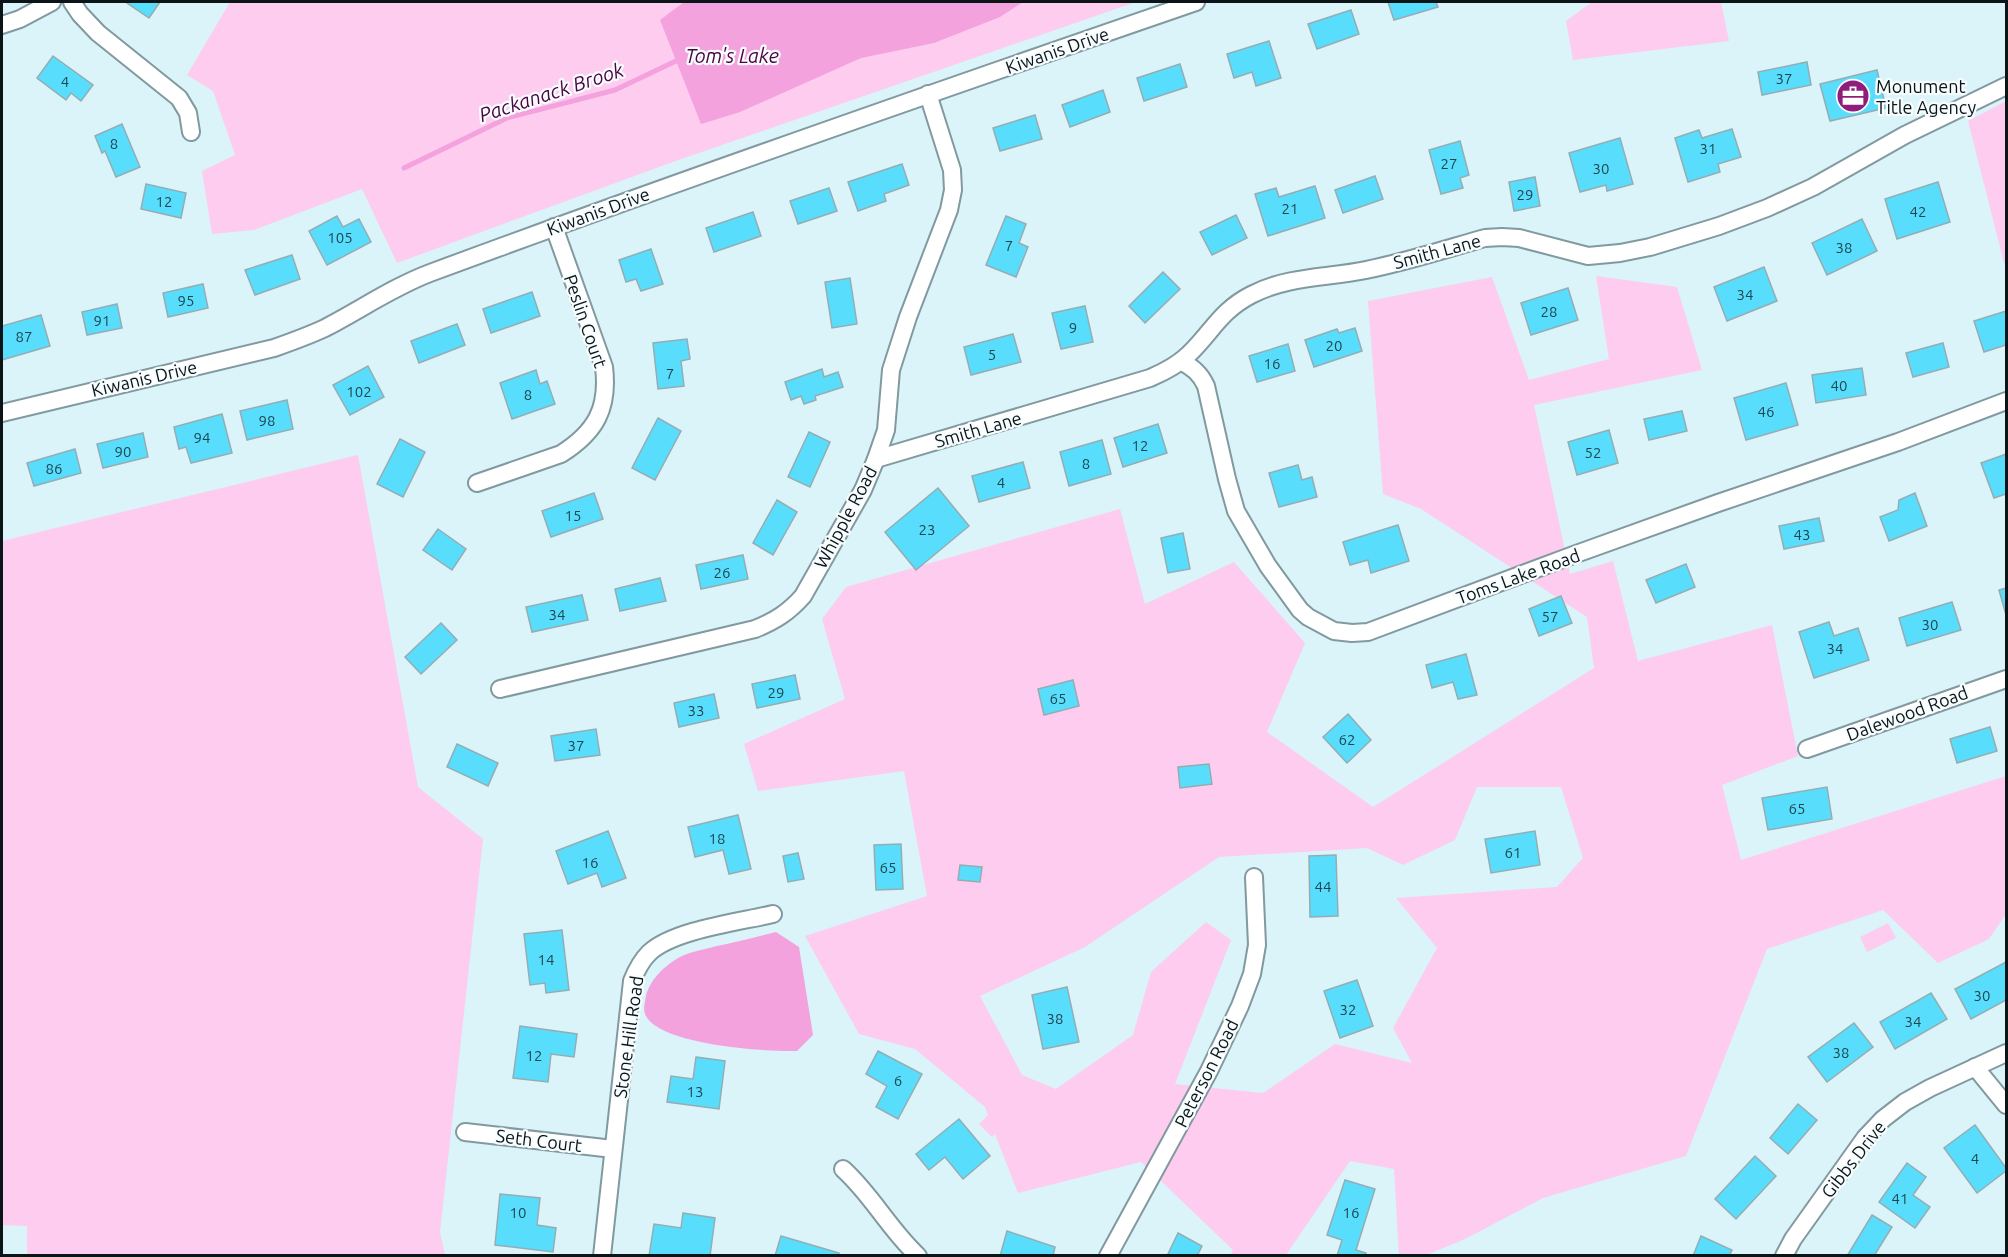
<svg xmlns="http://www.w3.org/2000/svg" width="2008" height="1257" viewBox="0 0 2008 1257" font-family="Ubuntu,sans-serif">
<rect width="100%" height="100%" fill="#daf4fa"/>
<g fill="#fdccef" fill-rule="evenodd">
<path d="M230,2H1136L670,163L397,263L362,189L254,230L212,234L202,171L235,155L213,91L187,75Z"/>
<path d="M1592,2H1721L1729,41L1573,60L1566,21Z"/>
<path d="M2006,101V263H2004L1968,121Z"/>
<path d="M1596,276L1677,287L1702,370L1534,405L1570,574L1613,561L1638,661L1772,625L1798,756L1722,785L1741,860L2006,776V914L1989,939L1938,963L1883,910L1767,949L1686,1156L1543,1198L1465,1239L1424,1256L1399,1255L1394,1169L1350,1161L1286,1255H1231L1233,1250L1141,1162L1018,1193L995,1134L992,1137L979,1124L988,1115L985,1107L915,1049L859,1034L805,936L927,896L904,771L758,791L744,744L845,699L822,619L846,587L1120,509L1145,604L1234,562L1305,643L1267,732L1373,807L1594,668L1587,617L1421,509L1383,494L1368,301L1492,277L1529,380L1609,359ZM1477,787H1561L1583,858L1557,887L1396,898L1437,948L1393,1028L1412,1063L1335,1044L1263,1093L1175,1084L1231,940L1206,922L1151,972L1133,1035L1056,1089L1022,1075L980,996L1085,947L1219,857L1367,848L1403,865L1455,840Z"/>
<path d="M358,455L418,787L483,839L440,1232L445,1255H27V1226L2,1225V541Z"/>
<path d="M1888,923L1896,938L1867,952L1860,937Z"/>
</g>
<g fill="#f3a2dd">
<path d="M684,2H1023L1000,17L934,43L861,58L740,112L701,124L660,20Z"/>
<path d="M776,932L799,947L813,1035L797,1051C767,1052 657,1045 645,1014C643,1009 645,1002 646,996C650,979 666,964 682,956C693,951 706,949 717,946C737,942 756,937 776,932Z"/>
</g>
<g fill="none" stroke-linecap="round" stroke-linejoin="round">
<path stroke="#f3a2dd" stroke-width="5" d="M404,168L507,118L615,90L676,61"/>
</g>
<g fill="#58defc" stroke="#94adb3" stroke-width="1.5">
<path d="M127,2H160L149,18L127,3Z"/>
<path d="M1388,2H1436L1438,7L1394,20Z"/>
<path d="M1351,10L1359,34L1317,49L1308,24Z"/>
<path d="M1269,41L1281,78L1256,86L1252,72L1234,78L1227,54Z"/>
<path d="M53,56L93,85L81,101L71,93L66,100L37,78Z"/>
<path d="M1807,62L1811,85L1762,95L1758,72Z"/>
<path d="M1180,64L1187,87L1144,101L1137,78Z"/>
<path d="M1877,70L1886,108L1830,121L1820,84Z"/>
<path d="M1103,90L1110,112L1070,127L1062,105Z"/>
<path d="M1035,115L1042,139L1000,151L993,128Z"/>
<path d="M122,124L140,167L116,177L105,151L102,153L95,136Z"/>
<path d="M1732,129L1741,157L1718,164L1720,172L1688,182L1675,138L1699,130L1702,138Z"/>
<path d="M1620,138L1633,184L1607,191L1606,185L1580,192L1569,153Z"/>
<path d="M1460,141L1469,175L1460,178L1463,188L1441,194L1429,150Z"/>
<path d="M902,164L909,185L884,194L886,201L858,211L848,182Z"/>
<path d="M1375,176L1383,199L1343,213L1335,190Z"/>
<path d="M1535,177L1540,206L1514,211L1509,182Z"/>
<path d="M1938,182L1950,222L1897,239L1885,199Z"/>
<path d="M146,184L186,193L181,218L141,209Z"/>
<path d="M1315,186L1325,218L1268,236L1255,194L1276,188L1279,197Z"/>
<path d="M829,188L837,211L798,224L790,201Z"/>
<path d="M753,212L761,236L714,252L706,228Z"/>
<path d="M1236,215L1247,238L1212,255L1200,232Z"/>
<path d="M337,216L343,227L359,219L371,242L327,265L309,231Z"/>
<path d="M1006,216L1026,224L1019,243L1028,247L1016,277L986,265Z"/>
<path d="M1862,219L1877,251L1827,275L1812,243Z"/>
<path d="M651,249L663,284L641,291L636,279L626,282L619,260Z"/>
<path d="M292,255L300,279L255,295L245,270Z"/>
<path d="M1764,267L1777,301L1727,321L1714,287Z"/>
<path d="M1163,272L1180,289L1145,323L1129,306Z"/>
<path d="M850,278L857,324L832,328L825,282Z"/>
<path d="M203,284L208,308L168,317L163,293Z"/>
<path d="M1568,288L1578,320L1531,335L1521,303Z"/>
<path d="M532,292L540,316L491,333L483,309Z"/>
<path d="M117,304L122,328L87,335L82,312Z"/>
<path d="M1085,306L1093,342L1061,349L1052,313Z"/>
<path d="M2006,311V345L1984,352L1974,321Z"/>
<path d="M41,315L50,346L2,360V326Z"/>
<path d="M457,324L465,345L419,363L411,341Z"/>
<path d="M1355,328L1362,351L1314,367L1305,340L1337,329L1339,333Z"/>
<path d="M1013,334L1021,362L971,375L964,347Z"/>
<path d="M687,339L690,359L681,361L684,386L658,389L653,343Z"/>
<path d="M1943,343L1949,367L1913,377L1906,353Z"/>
<path d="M1288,344L1295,371L1257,382L1249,356Z"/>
<path d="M368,366L384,397L350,415L333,385Z"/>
<path d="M1862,368L1866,395L1816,403L1812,375Z"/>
<path d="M822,369L824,377L838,372L843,387L815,396L816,400L804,404L801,396L791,400L785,382Z"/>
<path d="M536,370L540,384L547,381L555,404L512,419L500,383Z"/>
<path d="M1786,383L1798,425L1746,440L1734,398Z"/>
<path d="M287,400L293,429L247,440L240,411Z"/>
<path d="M1682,411L1687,431L1649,440L1644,419Z"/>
<path d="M222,414L232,453L191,463L186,447L179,449L174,427Z"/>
<path d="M658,418L681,431L655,480L632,468Z"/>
<path d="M1158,424L1167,453L1123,467L1114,438Z"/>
<path d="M1609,430L1618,463L1577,475L1568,442Z"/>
<path d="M809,432L830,442L810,487L788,477Z"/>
<path d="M143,433L148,457L103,468L97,444Z"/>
<path d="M400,439L425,452L403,497L377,484Z"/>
<path d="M1102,440L1111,474L1069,486L1060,452Z"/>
<path d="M75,449L81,473L34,486L27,463Z"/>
<path d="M2006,454V494L1994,498L1981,463Z"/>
<path d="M1023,462L1030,488L979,502L972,476Z"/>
<path d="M1298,465L1302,480L1312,477L1317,497L1279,507L1269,473Z"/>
<path d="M938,488L969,526L916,570L885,532Z"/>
<path d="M594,493L603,519L551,537L542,511Z"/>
<path d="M1915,493L1927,526L1889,541L1880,517L1898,510L1899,500Z"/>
<path d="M777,500L797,512L773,555L753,543Z"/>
<path d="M1819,518L1824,541L1784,549L1779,526Z"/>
<path d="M1398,525L1409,561L1371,573L1368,560L1350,565L1343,542Z"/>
<path d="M438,529L466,549L452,570L423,550Z"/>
<path d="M1183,533L1190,569L1168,573L1161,538Z"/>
<path d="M743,555L748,579L701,589L696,565Z"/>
<path d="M1686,564L1695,587L1656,603L1646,580Z"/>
<path d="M660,578L666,601L620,611L615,589Z"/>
<path d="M2006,588V615L1999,590Z"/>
<path d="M582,595L588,620L532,632L526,607Z"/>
<path d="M1561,596L1572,623L1539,636L1529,609Z"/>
<path d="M1952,602L1961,630L1907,646L1899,618Z"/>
<path d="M1829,622L1834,636L1858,628L1869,660L1814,678L1799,632Z"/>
<path d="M441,623L457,640L421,674L405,657Z"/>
<path d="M1466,654L1477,695L1458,699L1453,682L1432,688L1426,665Z"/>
<path d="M795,675L800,699L757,708L752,684Z"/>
<path d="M1073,680L1079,706L1044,715L1038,689Z"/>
<path d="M714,694L719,718L679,727L674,703Z"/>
<path d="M1348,714L1371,740L1347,763L1323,737Z"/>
<path d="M1990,727L1997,751L1957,763L1950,739Z"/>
<path d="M596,729L600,755L555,761L551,736Z"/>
<path d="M457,744L498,763L488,786L447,767Z"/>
<path d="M1209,764L1212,784L1180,788L1178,767Z"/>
<path d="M1827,787L1832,819L1768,830L1762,798Z"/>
<path d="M738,815L751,869L729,874L723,850L695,857L688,827Z"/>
<path d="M608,831L626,878L602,887L597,873L568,884L556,851Z"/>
<path d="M1535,831L1540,865L1491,873L1485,839Z"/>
<path d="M901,844L903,889L876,890L874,845Z"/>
<path d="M798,853L804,879L788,882L783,856Z"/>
<path d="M1336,855L1338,916L1310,917L1309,856Z"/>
<path d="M960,865L982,867L980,882L958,880Z"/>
<path d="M562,930L569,990L546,993L545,983L530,985L524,934Z"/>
<path d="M2006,962V1000L1971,1019L1955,989Z"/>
<path d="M1357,980L1373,1026L1340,1038L1324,991Z"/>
<path d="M1067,987L1079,1042L1043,1049L1032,995Z"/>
<path d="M1931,993L1947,1019L1895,1049L1880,1022Z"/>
<path d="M1854,1023L1873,1047L1827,1082L1808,1057Z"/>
<path d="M520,1026L577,1034L574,1057L551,1054L548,1082L513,1078Z"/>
<path d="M878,1051L922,1074L898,1119L876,1107L887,1086L866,1074Z"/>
<path d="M696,1057L725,1061L719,1109L667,1102L671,1076L693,1079Z"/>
<path d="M1798,1104L1817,1120L1788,1154L1770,1138Z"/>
<path d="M959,1119L990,1156L963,1179L945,1157L929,1170L916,1154Z"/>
<path d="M1975,1125L2006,1168V1171L1977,1193L1944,1148Z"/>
<path d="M1755,1156L1776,1176L1736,1219L1715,1199Z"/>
<path d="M1907,1163L1926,1177L1913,1195L1930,1207L1915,1228L1879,1202Z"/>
<path d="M1345,1180L1375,1189L1356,1250L1366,1253L1365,1256H1337L1342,1240L1327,1235Z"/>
<path d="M500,1194L540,1198L537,1225L556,1228L553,1252L495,1245Z"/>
<path d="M683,1213L715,1218L710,1256H649L654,1224L681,1228Z"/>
<path d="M1872,1215L1892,1227L1874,1256H1847Z"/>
<path d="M1007,1231L1055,1247L1053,1256H1000Z"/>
<path d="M1178,1233L1202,1246L1197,1256H1167Z"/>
<path d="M781,1236L839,1253L838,1256H775Z"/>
<path d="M1701,1236L1732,1250L1729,1256H1693Z"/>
</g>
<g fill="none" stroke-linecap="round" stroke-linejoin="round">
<g stroke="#81999f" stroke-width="20">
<g id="minor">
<path d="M72,2L80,14L98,33L179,98L188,113L191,132"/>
<path d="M2,25L20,19L52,2"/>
<path d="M1181,361C1193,368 1200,373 1206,386L1227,479L1236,511L1268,566L1300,610L1308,617L1334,631L1352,633L1368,632L1576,554L1718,503L1898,442L2006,401"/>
<path d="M2,413L274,348C291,342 308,336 325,328C360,310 393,287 430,273C684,179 940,90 1196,2"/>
<path d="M876,459L1150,378C1164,372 1178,365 1189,354C1212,332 1220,311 1251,295C1287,276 1327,278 1366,270C1406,262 1446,249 1485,238L1502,237L1519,238L1588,256L1620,253L1650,247L1719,226L1767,208L1813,187L1905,135L2006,86"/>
<path d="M477,483L561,454C596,432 609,408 604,367L554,227"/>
<path d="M500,689L755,629C775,621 789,612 803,596L863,490L876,459L886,430L891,370L908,317L949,210L953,190L952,170L928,94"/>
<path d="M1807,749L2006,679"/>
<path d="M1975,1067L2006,1105"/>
<path d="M465,1132L613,1149"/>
<path d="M843,1169C872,1195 889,1229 918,1256"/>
<path d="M602,1256L632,981C636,971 640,962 649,953C673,930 739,922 773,914"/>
<path d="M1108,1256L1209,1071L1240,1006L1252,974L1257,945L1254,877"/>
<path d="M1784,1256L1793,1239L1865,1138L1883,1119L1905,1102L1930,1088L2006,1053"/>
</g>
</g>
<use href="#minor" stroke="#fff" stroke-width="16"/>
</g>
<defs>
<g id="office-disc" transform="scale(1.725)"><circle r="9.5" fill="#901c7b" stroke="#f7fdfe"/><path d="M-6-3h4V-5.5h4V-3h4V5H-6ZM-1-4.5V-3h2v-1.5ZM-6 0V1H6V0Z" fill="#fff"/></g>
</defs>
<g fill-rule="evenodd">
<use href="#office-disc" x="1853" y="96"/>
</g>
<g text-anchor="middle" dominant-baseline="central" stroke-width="4.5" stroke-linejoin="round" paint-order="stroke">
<g font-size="15" fill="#1e4650">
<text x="1784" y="78">37</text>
<text x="65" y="81">4</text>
<text x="114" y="143">8</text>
<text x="1708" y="148">31</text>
<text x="1449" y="163">27</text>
<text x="1601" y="168">30</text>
<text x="1525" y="194">29</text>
<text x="164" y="201">12</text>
<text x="1290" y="208">21</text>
<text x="1918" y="211">42</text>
<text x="340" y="237">105</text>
<text x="1009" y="245">7</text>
<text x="1844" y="247">38</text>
<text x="1745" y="294">34</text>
<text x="186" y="300">95</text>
<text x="1549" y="311">28</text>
<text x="102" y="320">91</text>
<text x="1073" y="327">9</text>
<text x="24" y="336">87</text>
<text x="1334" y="345">20</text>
<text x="992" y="354">5</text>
<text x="1272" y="363">16</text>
<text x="670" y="373">7</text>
<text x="1839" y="385">40</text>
<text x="359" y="391">102</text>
<text x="528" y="394">8</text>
<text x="1766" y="411">46</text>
<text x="267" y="420">98</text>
<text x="202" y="437">94</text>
<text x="1140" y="445">12</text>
<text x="123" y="451">90</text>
<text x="1593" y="452">52</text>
<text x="1086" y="463">8</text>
<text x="54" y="468">86</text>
<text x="1001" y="482">4</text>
<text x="573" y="515">15</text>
<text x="927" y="529">23</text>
<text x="1802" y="534">43</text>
<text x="722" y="572">26</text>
<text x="557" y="614">34</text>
<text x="1550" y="616">57</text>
<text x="1930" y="624">30</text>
<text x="1835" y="648">34</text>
<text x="776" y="692">29</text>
<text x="1058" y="698">65</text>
<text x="696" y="710">33</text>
<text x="1347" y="739">62</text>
<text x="576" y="745">37</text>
<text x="1797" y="808">65</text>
<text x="717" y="838">18</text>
<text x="1513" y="852">61</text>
<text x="590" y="862">16</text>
<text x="888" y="867">65</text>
<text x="1323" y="886">44</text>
<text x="546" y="959">14</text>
<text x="1982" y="995">30</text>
<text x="1348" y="1009">32</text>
<text x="1055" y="1018">38</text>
<text x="1913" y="1021">34</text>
<text x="1841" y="1052">38</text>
<text x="534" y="1055">12</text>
<text x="898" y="1080">6</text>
<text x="695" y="1091">13</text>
<text x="1975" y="1158">4</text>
<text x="1900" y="1198">41</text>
<text x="518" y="1212">10</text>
<text x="1351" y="1212">16</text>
</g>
<g font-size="18" fill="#0b1416" stroke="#f7fdfe">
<text transform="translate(1057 50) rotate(-19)">Kiwanis Drive</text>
<text transform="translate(598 211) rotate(-20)">Kiwanis Drive</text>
<text transform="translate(1437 251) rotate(-15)">Smith Lane</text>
<text transform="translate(586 321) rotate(71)">Peslin Court</text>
<text transform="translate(144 378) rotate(-13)">Kiwanis Drive</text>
<text transform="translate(978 429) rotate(-16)">Smith Lane</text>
<text transform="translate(845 517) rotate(-62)">Whipple Road</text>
<text transform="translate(1518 576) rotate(-20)">Toms Lake Road</text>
<text transform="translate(1907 713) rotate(-20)">Dalewood Road</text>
<text transform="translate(628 1037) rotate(-82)">Stone Hill Road</text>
<text transform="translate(1206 1073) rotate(-63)">Peterson Road</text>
<text transform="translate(539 1140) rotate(7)">Seth Court</text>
<text transform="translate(1853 1159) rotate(-52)">Gibbs Drive</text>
</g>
<g font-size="18" fill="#0b1416" stroke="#f7fdfe" text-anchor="start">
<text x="1876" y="86">Monument<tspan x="1876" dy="21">Title Agency</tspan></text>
</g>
<g font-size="20" font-style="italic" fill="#4c033f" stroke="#f7fdfe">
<text x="732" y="55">Tom's Lake</text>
<text transform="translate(551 92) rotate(-18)">Packanack Brook</text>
</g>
</g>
<rect width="2008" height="1257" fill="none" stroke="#0b1416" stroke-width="6"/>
</svg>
